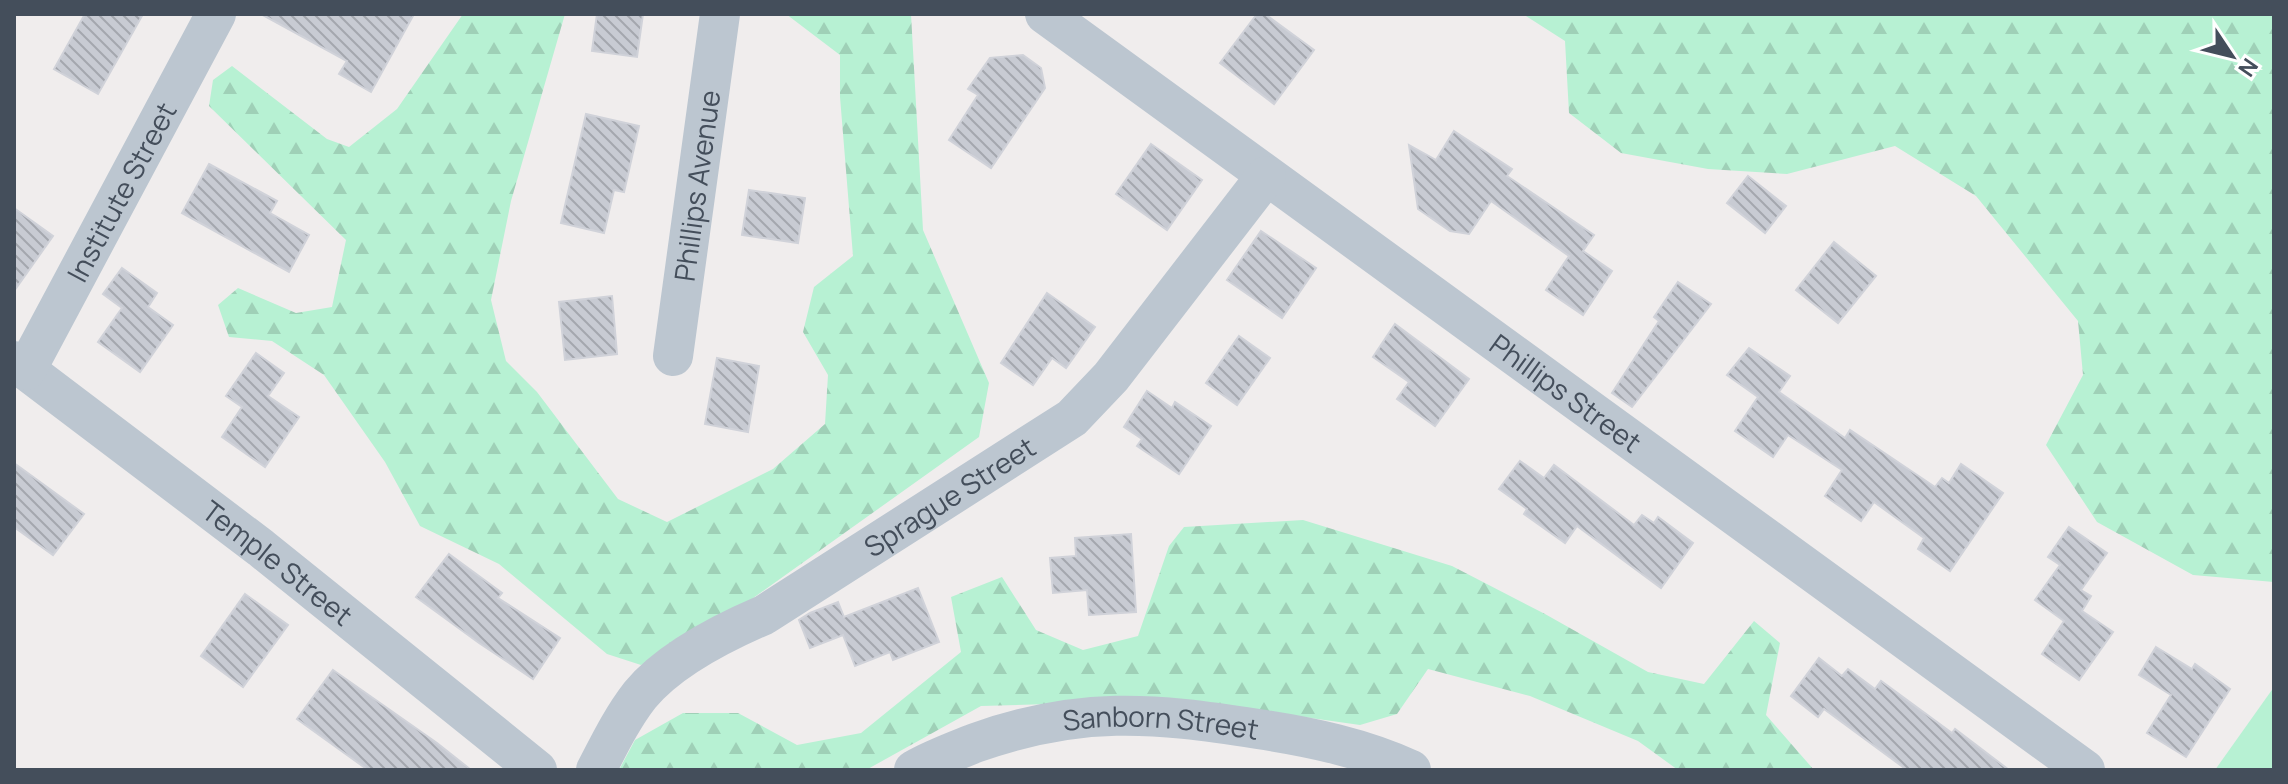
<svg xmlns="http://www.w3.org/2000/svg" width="2288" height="784" viewBox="0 0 2288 784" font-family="Manrope,sans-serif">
<defs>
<pattern id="forest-firs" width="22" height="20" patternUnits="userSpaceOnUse" patternTransform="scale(2)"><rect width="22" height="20" fill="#b7f1d3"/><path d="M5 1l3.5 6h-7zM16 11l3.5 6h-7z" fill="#9fd0b7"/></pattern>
<pattern id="building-back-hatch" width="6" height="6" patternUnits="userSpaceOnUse" patternTransform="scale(2)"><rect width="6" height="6" fill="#c8cbd3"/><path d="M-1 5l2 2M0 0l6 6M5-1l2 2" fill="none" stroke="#a4a7ae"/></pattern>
</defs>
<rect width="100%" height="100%" fill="#f0eded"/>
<g fill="url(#forest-firs)">
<path d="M463,14H565L511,201L491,300L506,361L537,392L618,499L667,522L773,469L825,424L828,375L803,332L814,287L853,256L840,97V55L786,14H911L923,230L989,383L979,437L728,616L641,665L607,654L499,564L420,526L385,462L324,375L272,341L229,337L218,305L238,288L296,313L332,307L346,240L209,106L213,80L232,66L327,139L349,147L397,109Z"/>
<path d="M1523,14H2274V582L2193,575L2097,522L2046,445L2083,375L2078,321L1976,196L1895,146L1787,174L1708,169L1621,153L1569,113L1565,41Z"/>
<path d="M1303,520L1452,566L1545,614L1648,672L1704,684L1754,621L1780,643L1766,715L1814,770H1678L1638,741L1530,696L1428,669L1397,714L1360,725L1185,700L981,706L866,770H619L635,740L683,713H738L797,745L861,733L961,652L951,597L1002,577L1036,630L1083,650L1138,636L1169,546L1184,527Z"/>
</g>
<path fill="#b7f1d3" d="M2274,687V770H2215Z"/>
<g fill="url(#building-back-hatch)" stroke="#d0d2d9" stroke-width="2">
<path d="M85,14H143L98,94L54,69Z"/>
<path d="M261,14H414L371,92L339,74L347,61Z"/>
<path d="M597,14H643L637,57L592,51Z"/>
<path d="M1257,14H1265L1314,50L1274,104L1220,63Z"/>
<path d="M1023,55L1041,68L1045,88L991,168L949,140L978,95L968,89L990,58Z"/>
<path d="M586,114L639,126L624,192L614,190L604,233L561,223Z"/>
<path d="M1454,131L1512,169L1507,176L1594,235L1583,251L1612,271L1583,315L1546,290L1569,256L1491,201L1469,234L1450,231L1418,209L1409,145L1436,160Z"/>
<path d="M1151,144L1202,180L1167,230L1116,194Z"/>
<path d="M209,164L277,201L270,213L309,235L289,272L182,213Z"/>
<path d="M1748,176L1786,206L1765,233L1727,203Z"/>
<path d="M749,190L805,198L798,243L742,235Z"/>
<path d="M14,208L53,236L14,291Z"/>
<path d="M1261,231L1316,268L1282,318L1227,280Z"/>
<path d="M1834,242L1876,276L1838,323L1796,290Z"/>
<path d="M122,268L157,293L148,307L173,325L140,372L98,342L122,308L103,294Z"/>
<path d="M1678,282L1711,304L1632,407L1612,393L1659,321L1654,317Z"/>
<path d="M1047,293L1095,327L1066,368L1052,358L1033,385L1001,363Z"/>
<path d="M612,296L617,354L565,360L559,302Z"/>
<path d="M1395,324L1469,379L1435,426L1397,399L1409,382L1373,357Z"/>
<path d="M1239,336L1270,358L1237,405L1206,383Z"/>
<path d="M1749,348L1790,376L1779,392L1845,438L1850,430L1935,487L1942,478L1949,483L1961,464L2003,493L1950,571L1918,549L1924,538L1874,502L1861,521L1825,496L1842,470L1788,435L1773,457L1735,431L1758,397L1727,375Z"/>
<path d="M256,353L284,373L268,396L299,417L265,467L222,437L242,407L226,396Z"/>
<path d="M717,358L759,366L748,432L705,424Z"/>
<path d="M1147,391L1172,408L1175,402L1211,426L1179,474L1137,446L1142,439L1124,427Z"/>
<path d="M1520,461L1544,478L1554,465L1634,525L1642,515L1654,523L1658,517L1693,543L1661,588L1577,526L1565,543L1524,514L1527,509L1499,489Z"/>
<path d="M14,463L84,514L53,555L14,527Z"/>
<path d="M2069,527L2107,553L2081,590L2091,596L2082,611L2113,632L2079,680L2042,654L2064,621L2035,600L2060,565L2048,557Z"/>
<path d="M1131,534L1136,612L1089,615L1087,590L1053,593L1050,558L1076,556L1075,538Z"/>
<path d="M449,554L502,593L498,598L560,638L533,679L479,643L416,597Z"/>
<path d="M918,588L939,642L893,660L890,652L855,666L843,635L810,648L799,620L810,613L838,602L844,617Z"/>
<path d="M245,594L288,625L243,687L201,656Z"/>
<path d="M2156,647L2192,669L2195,664L2230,689L2186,757L2147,733L2171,695L2139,675Z"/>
<path d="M1819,658L1842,676L1848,669L1875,689L1881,681L1952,733L1955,729L2009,770H1907L1824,709L1818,717L1791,696Z"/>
<path d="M333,670L437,743L471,770H368L297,719Z"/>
</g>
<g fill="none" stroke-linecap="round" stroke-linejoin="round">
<g stroke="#bcc6d0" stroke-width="40">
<path id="s1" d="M1045,14L2085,770"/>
<path id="s2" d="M673,356L720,14"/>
<path id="s3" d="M14,361L261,548L537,770"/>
<path id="s4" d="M26,370L216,14"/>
<path id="s5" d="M596,770C609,745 622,718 640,695C670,659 722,633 764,615L1072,418L1111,377L1266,176"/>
<path id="s6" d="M914,770C933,759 955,751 975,743C1079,706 1152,712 1258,729C1311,737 1363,748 1411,770"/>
</g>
</g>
<g text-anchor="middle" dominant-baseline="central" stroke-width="6" stroke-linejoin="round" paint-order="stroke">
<g font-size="28" fill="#444e5b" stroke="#fff">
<text stroke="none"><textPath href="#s2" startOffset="172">Phillips Avenue</textPath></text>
<text stroke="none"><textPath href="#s4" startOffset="202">Institute Street</textPath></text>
<text stroke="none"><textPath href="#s1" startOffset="644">Phillips Street</textPath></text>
<text stroke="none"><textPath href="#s5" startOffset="456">Sprague Street</textPath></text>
<text stroke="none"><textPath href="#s3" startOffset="332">Temple Street</textPath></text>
<text stroke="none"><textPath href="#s6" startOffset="256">Sanborn Street</textPath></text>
</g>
</g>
<rect width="2288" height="784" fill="none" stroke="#444e5b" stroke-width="32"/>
<g transform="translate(2232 56) rotate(125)" stroke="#ffffff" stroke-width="6" paint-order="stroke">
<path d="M0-6L14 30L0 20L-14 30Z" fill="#444e5b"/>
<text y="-12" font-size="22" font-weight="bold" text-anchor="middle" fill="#444e5b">N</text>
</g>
</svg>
